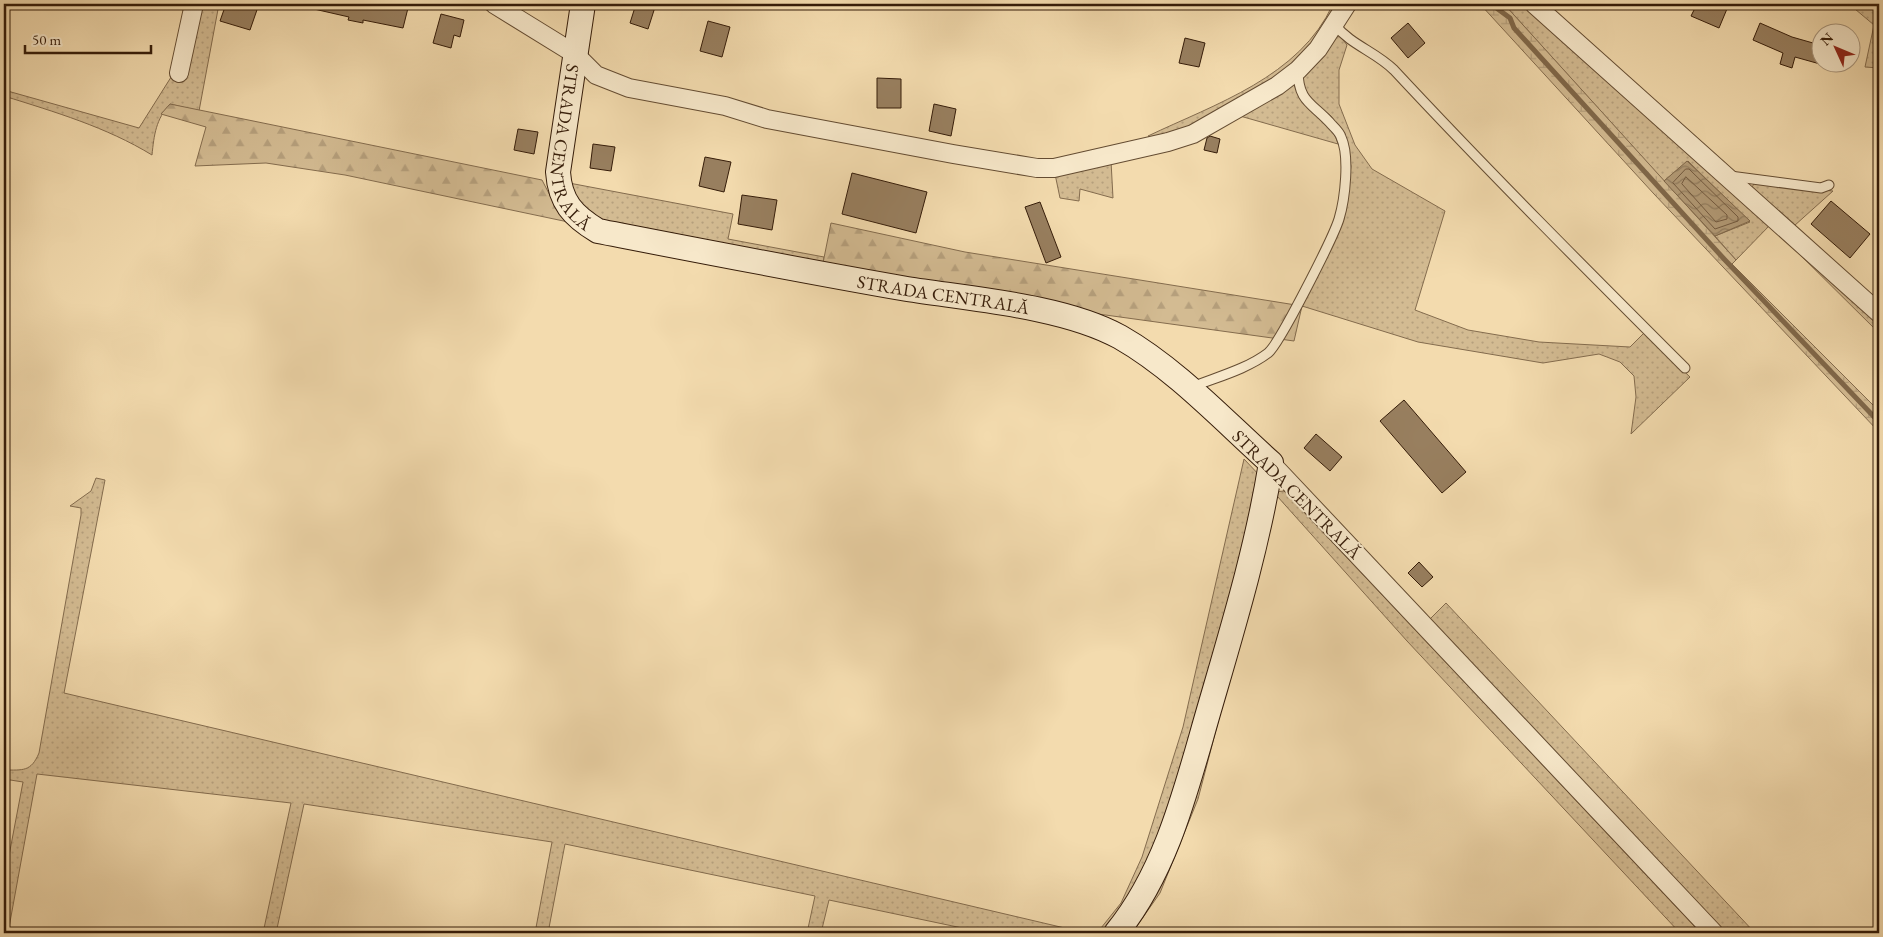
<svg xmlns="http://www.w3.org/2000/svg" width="1883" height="937" viewBox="0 0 1883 937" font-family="'EB Garamond',serif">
<defs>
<pattern id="grass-dots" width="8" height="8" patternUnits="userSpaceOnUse" patternTransform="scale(1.25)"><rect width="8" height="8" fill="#d3bb92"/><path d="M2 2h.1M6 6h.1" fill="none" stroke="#b6a07d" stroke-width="1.8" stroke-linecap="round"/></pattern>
<pattern id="forest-firs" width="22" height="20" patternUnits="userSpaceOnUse" patternTransform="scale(1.25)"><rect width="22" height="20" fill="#d3bb92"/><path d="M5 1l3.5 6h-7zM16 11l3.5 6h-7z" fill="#b6a07d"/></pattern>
<pattern id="wetland-marsh" width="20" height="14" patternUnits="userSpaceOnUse" patternTransform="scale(1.25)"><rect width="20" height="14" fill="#d3bb92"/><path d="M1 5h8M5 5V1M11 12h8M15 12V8" fill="none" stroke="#b6a07d"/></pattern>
<pattern id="water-waves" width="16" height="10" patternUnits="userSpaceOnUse" patternTransform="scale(1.25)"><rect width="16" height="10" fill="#b29a76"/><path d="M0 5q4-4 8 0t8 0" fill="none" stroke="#927d5f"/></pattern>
</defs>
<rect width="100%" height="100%" fill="#f3dbae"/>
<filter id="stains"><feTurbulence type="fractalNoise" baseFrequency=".004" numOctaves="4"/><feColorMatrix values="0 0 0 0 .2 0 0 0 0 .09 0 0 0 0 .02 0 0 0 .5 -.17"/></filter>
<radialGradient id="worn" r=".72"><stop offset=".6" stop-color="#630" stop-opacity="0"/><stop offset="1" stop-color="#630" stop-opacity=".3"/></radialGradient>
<g fill="url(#grass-dots)" stroke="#846c4e">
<path d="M198,4H219L199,111L170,104C156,119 154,135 152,155C106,127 55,112 4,96V90L139,128L173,74Z"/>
<path d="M1333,4H1343L1333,22L1276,82L1191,130L1157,141L1148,136C1215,104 1300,77 1333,4Z"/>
<path d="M1504,4H1529L1879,317V333L1770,225L1736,260L1715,236L1750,222L1688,161L1664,181Z"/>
<path d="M1849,4H1879V68L1865,67L1874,25Z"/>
<path d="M1336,31L1347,45L1339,70V104L1355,145L1372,169L1445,211L1415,310L1468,330L1539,342L1630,347L1644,333L1690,377L1631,434L1636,397L1634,376L1620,362L1599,354L1543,363L1418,342L1302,306L1344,219L1351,166L1344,136L1331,116L1313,102L1304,90L1303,74Z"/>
<path d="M1294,79C1295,109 1331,116 1338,144L1233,114Z"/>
<path d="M1111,161L1113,198L1080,189L1079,201L1060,198L1055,174Z"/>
<path d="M569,183L733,214L728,239L824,257L822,268L604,224L575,201Z"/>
<path d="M1755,183L1833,191L1794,226L1750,189Z"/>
<path d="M1244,459L1262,478L1255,524L1157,855L1110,933H1097L1121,903L1142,857L1183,727Z"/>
<path d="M96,478L105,480L64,693L1086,933H986L829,900L821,933H807L815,896L565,844L548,933H535L552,842L304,804L276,933H263L291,803L37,774L8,933H4V882L23,782L4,779V770C23,770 31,772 39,753L81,515V508L70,506L91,491Z"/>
<path d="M1284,491L1701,933H1680L1407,641L1277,496L1198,799L1160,893L1132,933H1123L1131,924L1274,492Z"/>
<path d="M1446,603L1755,933H1726L1430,619Z"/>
</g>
<g fill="url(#forest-firs)" stroke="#846c4e">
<path d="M170,104L542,180L557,209L573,223L345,175L266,163L195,166L206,127L161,114Z"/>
<path d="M831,223L965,252L1302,306L1294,341L1062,309L822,268Z"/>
</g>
<path fill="url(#wetland-marsh)" stroke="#846c4e" d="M1480,4H1504L1736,260L1732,264L1879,411V432L1654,194Z"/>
<path fill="url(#water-waves)" stroke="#80684a" d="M1687,161L1750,221L1715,236L1664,181Z"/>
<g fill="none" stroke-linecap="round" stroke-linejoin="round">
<g stroke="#745b40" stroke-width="1">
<path d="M1686,169H1689L1738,217V221L1715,229L1673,183Z"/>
<path d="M1686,177L1727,215V219L1716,222L1682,184Z"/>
</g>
<path stroke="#80684a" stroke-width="5" d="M1491,4L1510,18L1514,28L1725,260L1879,422"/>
</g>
<g fill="#987f5f" stroke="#351c09">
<path d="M226,4H259L250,30L220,21Z"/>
<path d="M315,4H409L403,28L363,20V23L348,20L349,17L314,9Z"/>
<path d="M636,4H656L648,29L630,23Z"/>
<path d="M1697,4H1729L1719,28L1691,16Z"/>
<path d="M441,14L464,20L460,37L454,35L451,48L433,43Z"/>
<path d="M708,21L730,27L722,57L700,51Z"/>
<path d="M1408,23L1425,43L1408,58L1391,38Z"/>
<path d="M1760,23L1792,37L1820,45V64L1795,57L1792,68L1780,64L1783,53L1753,40Z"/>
<path d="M1185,38L1205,43L1199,67L1179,63Z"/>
<path d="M877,78L901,79V108H877Z"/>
<path d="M934,104L956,109L951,136L929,131Z"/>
<path d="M518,129L538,132L534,154L514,150Z"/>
<path d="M1210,136L1220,139L1217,153L1204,150L1207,138Z"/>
<path d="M593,144L615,147L611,171L590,168Z"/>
<path d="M705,157L731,162L724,192L699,186Z"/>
<path d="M852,173L927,192L916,233L842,214Z"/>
<path d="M742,195L777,200L772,230L738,224Z"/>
<path d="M1831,201L1870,234L1850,258L1811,224Z"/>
<path d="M1040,202L1061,257L1046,263L1025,207Z"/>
<path d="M1404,400L1466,472L1442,493L1380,421Z"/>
<path d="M1316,434L1342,457L1330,471L1304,448Z"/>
<path d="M1419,562L1433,577L1422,587L1408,573Z"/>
</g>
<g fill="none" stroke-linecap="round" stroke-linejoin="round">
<g stroke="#644c32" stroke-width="11">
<g id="lane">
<path d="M1335,25C1351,45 1376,52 1394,70C1489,172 1587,270 1685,368"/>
<path d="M1730,176L1821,188L1829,185"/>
<path d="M1192,387C1217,377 1247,369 1268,353C1280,343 1333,238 1339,219C1345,199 1350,156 1341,137C1340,133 1335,128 1332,125C1313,103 1298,103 1298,70"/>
</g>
</g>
<g stroke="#644c32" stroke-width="20">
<g id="street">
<path d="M494,4L575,54L596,75L629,88L725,106L767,119L953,154L1037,168H1054L1168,142L1193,134L1277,86L1298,70L1318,49L1347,4"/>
<path d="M1534,4L1879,313"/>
<path d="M179,73L194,4"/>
<path d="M1271,463L1714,933"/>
</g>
</g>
<g stroke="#351c09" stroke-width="26">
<g id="secondary">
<path id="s1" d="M583,4L558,172C560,202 573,216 598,231C701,251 803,271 907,289C971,299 1064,306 1120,337C1176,369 1223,420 1271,463C1258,544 1234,624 1211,703C1188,781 1169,868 1116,933"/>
</g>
</g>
<use href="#lane" stroke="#f7e8ca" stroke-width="9"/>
<use href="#street" stroke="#f7e8ca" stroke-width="18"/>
<use href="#secondary" stroke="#f7e8ca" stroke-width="24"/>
</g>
<g text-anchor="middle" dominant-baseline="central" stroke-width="4" stroke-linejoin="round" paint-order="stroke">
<g font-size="18" fill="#351c09" stroke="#f7e8ca">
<text stroke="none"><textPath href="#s1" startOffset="148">STRADA CENTRALĂ</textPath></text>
<text stroke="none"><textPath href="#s1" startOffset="596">STRADA CENTRALĂ</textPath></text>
<text transform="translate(1297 494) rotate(45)">STRADA CENTRALĂ</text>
</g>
</g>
<rect width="1883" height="937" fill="none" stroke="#f3dbae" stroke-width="20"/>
<rect x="5" y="5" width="1873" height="927" fill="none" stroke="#351c09" stroke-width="2.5"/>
<rect x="10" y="10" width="1863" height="917" fill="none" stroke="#351c09"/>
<g transform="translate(1836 48) rotate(314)"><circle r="24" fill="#f7e8ca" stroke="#a9967d"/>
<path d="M0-4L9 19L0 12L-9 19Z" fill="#8f2418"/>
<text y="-8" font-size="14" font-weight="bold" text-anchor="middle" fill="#351c09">N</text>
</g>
<path d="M25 45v8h126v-8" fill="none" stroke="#351c09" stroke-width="2.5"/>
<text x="32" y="45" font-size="15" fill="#351c09" stroke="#f7e8ca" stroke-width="4" paint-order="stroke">50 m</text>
<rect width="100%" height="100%" filter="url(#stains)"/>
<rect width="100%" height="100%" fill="url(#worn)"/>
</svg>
